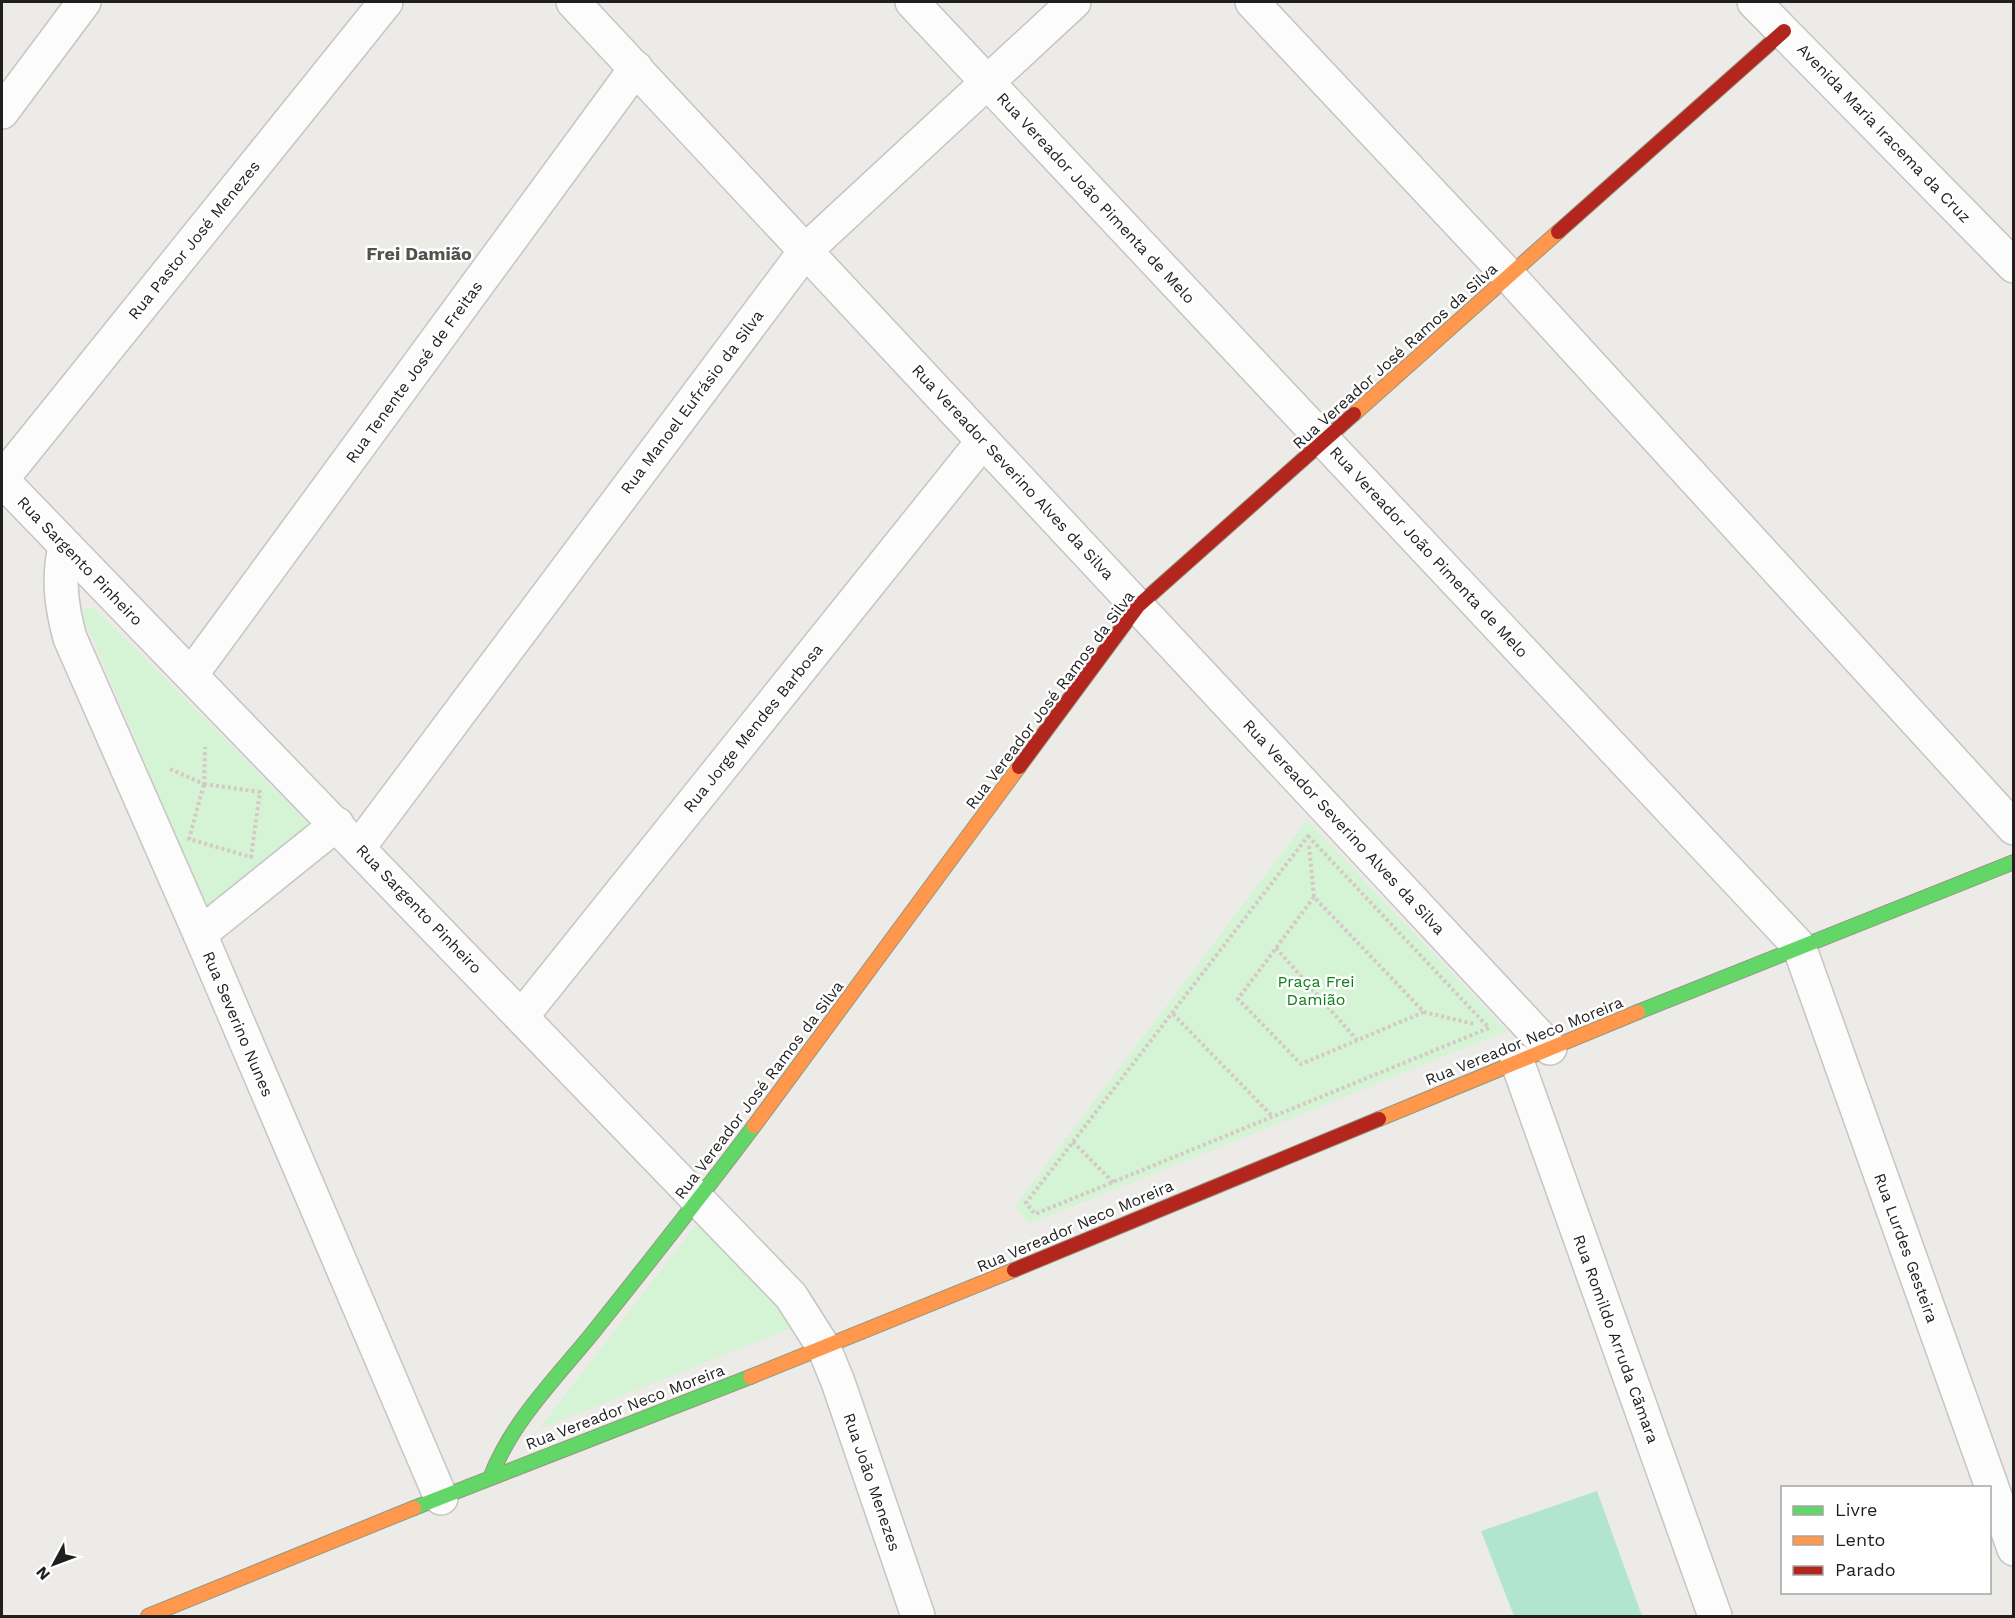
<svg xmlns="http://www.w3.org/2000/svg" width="2015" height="1618" viewBox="0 0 2015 1618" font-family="'Work Sans',sans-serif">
<rect width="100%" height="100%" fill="#edebe8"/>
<g fill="#d5f3d5">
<path d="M85,608H94L311,826L206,907L83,616Z"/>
<path d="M1307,820L1507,1031L1029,1224L1015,1206Z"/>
<path d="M698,1222L801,1324L539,1429Z"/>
</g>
<path fill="#b2e5d0" d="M1597,1491L1642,1616H1514L1481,1531Z"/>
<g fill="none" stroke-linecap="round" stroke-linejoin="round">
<g stroke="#c6c5c4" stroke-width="36">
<g id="street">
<path d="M573,2L1550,1048"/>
<path d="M912,2L1799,946L2014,1549"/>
<path d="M1252,2L1509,276L2014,828"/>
<path d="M1754,2L2014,266"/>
<path d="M2,112L84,2"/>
<path d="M2,479L386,2"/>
<path d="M2,480L791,1296L824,1348L838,1382L918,1616"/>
<path d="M65,546C58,579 61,605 70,638L200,934L441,1498"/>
<path d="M191,675L636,68"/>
<path d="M359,847L806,250L1074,2"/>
<path d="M200,934L337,824"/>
<path d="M522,1016L983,441"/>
<path d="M1517,1061L1715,1616"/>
</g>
</g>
<g stroke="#95977f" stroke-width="16">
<g id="fast">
<path d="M1638,1012L2014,862"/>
<path d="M491,1476C512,1422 554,1380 591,1335C646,1266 701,1197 754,1126"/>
<path d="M414,1508L750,1377"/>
</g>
</g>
<g stroke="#95977f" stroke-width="16">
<g id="slow">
<path d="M1354,414L1558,232"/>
<path d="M1379,1119L1638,1012"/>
<path d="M754,1126L1019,767"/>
<path d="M750,1377L1014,1270"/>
<path d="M148,1616L414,1508"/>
</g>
</g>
<g stroke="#95977f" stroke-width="16">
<g id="jam">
<path d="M1558,232L1784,31"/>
<path d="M1019,767L1138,606L1354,414"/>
<path d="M1014,1270L1379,1119"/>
</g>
</g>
<g stroke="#d6c8c6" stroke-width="4" stroke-dasharray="3 3" stroke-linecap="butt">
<path d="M170,769L204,784L205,747"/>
<path d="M204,784L260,792L251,857L189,839Z"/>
<path d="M1308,836L1489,1028L1035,1214L1026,1203Z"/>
<path d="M1309,846L1314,897L1424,1012L1474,1024"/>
<path d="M1314,897L1238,999L1301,1064L1424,1012"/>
<path d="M1276,948L1357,1040"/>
<path d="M1173,1014L1273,1117"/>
<path d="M1073,1142L1114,1183"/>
</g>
<use href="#street" stroke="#fcfcfc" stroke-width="33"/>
<use href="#fast" stroke="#63d668" stroke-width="14"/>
<use href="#slow" stroke="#ff974d" stroke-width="14"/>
<use href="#jam" stroke="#b3261e" stroke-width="14"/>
</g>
<g text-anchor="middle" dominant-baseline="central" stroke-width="5" stroke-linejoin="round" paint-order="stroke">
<g font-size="16" fill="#1f1f1f" stroke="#fff">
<text transform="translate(1884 133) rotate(46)">Avenida Maria Iracema da Cruz</text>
<text transform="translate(1096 198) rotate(47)">Rua Vereador João Pimenta de Melo</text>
<text transform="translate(194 240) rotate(-51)">Rua Pastor José Menezes</text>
<text transform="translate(1395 356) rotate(-42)">Rua Vereador José Ramos da Silva</text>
<text transform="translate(414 372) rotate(-54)">Rua Tenente José de Freitas</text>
<text transform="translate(692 402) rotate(-53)">Rua Manoel Eufrásio da Silva</text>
<text transform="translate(1013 472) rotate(47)">Rua Vereador Severino Alves da Silva</text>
<text transform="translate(1429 552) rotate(47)">Rua Vereador João Pimenta de Melo</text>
<text transform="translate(80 561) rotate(46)">Rua Sargento Pinheiro</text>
<text transform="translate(1050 700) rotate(-53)">Rua Vereador José Ramos da Silva</text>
<text transform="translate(753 728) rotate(-51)">Rua Jorge Mendes Barbosa</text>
<text transform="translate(1344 827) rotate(47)">Rua Vereador Severino Alves da Silva</text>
<text transform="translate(419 909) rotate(46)">Rua Sargento Pinheiro</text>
<text transform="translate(238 1024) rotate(67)">Rua Severino Nunes</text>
<text transform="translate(1524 1041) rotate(-22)">Rua Vereador Neco Moreira</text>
<text transform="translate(759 1090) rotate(-53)">Rua Vereador José Ramos da Silva</text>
<text transform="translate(1075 1226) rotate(-23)">Rua Vereador Neco Moreira</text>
<text transform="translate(1906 1248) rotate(70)">Rua Lurdes Gesteira</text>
<text transform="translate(1616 1339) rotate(70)">Rua Romildo Arruda Cãmara</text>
<text transform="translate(625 1407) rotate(-21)">Rua Vereador Neco Moreira</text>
<text transform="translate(872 1482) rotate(71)">Rua João Menezes</text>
</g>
<g font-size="16" fill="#0a7f15" stroke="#fff">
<text x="1316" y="981">Praça Frei<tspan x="1316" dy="18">Damião</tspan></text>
</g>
<g font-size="18" font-weight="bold" fill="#525252" stroke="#fff">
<text x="419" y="253">Frei Damião</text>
</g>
</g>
<rect width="2015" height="1618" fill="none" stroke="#1f1f1f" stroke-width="6"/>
<rect x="1781" y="1486" width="210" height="108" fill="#ffffff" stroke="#a5a5a5" stroke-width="1.5"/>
<rect x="1793" y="1506" width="30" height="9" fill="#63d668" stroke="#a5a5a5" stroke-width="1.5"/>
<text x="1835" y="1516" font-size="18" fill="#1f1f1f">Livre</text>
<rect x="1793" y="1536" width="30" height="9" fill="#ff974d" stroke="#a5a5a5" stroke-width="1.5"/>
<text x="1835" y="1546" font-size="18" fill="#1f1f1f">Lento</text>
<rect x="1793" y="1566" width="30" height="9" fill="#b3261e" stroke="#a5a5a5" stroke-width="1.5"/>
<text x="1835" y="1576" font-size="18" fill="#1f1f1f">Parado</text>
<g transform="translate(54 1564) rotate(229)" stroke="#ffffff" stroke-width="4.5" paint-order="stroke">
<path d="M0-4.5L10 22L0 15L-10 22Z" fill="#1f1f1f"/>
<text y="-9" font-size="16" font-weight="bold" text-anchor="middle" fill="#1f1f1f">N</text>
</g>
</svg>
